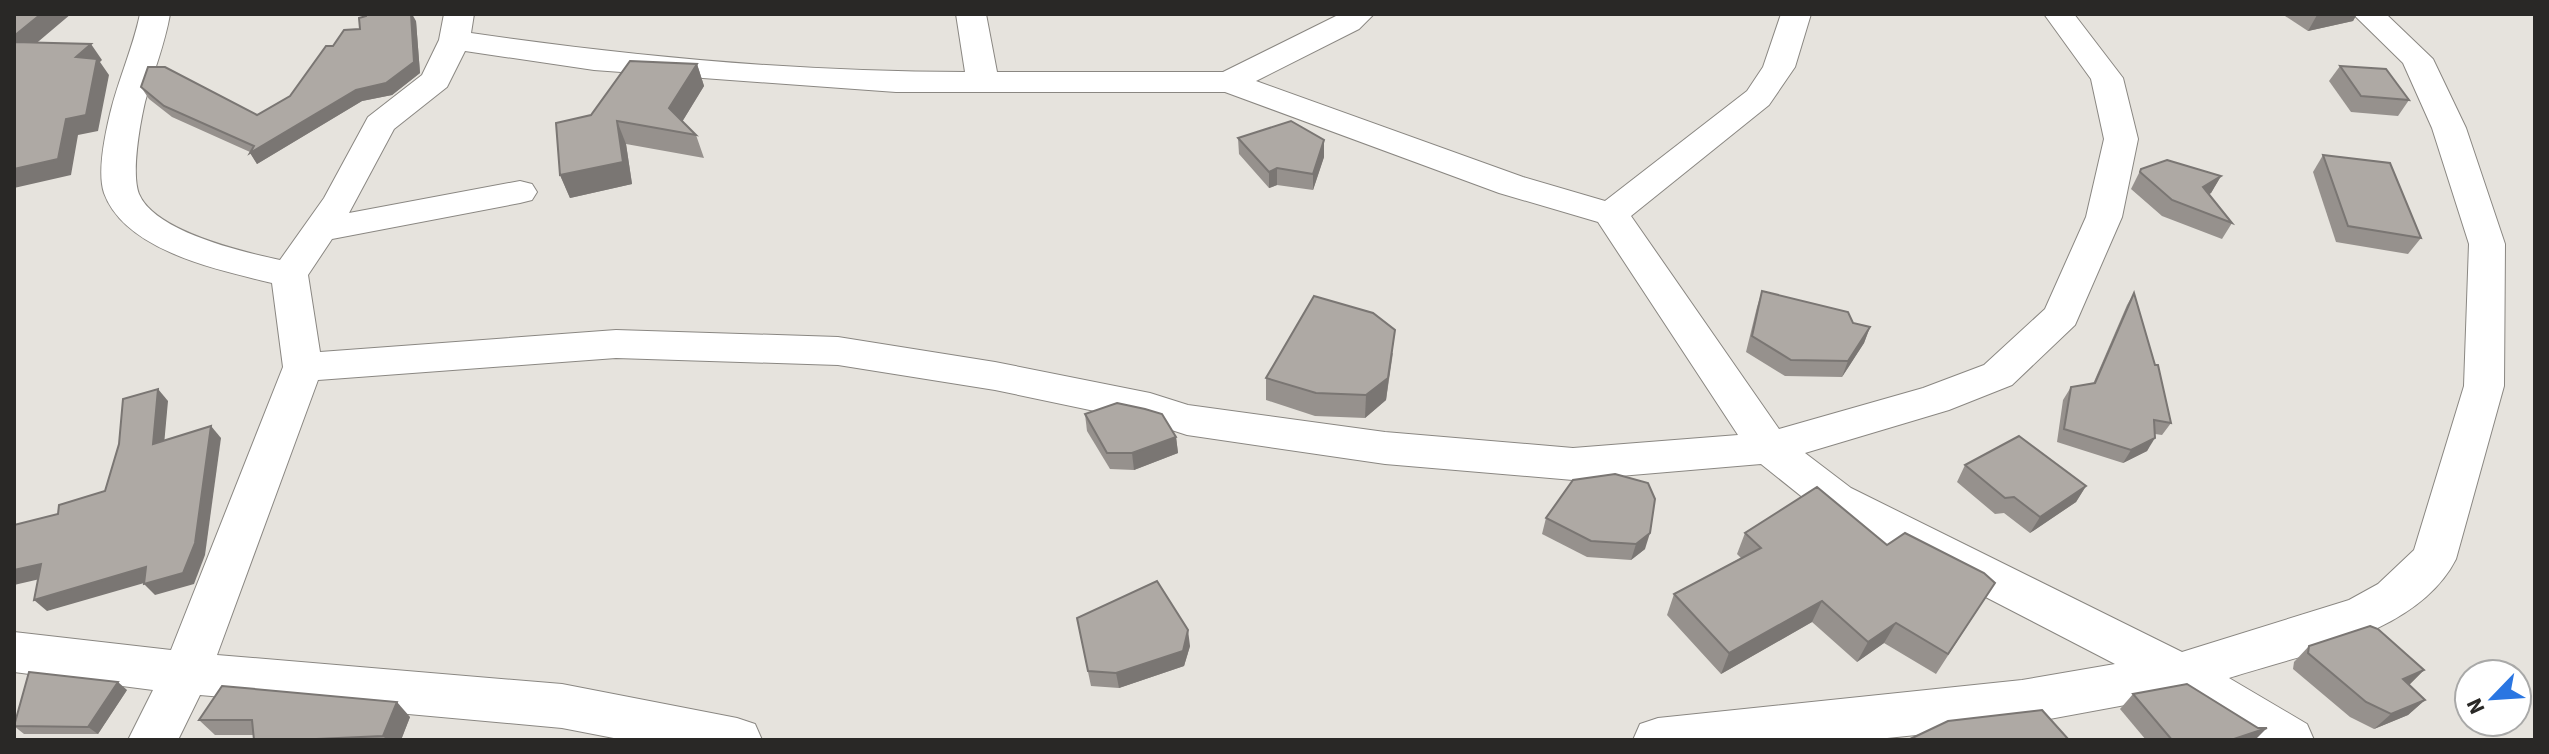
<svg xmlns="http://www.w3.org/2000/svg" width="2549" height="754" viewBox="0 0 2549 754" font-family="'Source Sans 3',sans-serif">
<rect width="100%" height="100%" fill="#e6e3dd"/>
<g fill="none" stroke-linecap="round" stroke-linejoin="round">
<g stroke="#8a8782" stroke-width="2">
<path id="minor" d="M140,14H170C165,44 153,73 145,102C140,124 131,173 139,194C155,232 243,252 280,260L324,198L368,117L422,75L439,40L444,14H474L471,33C634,57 800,72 965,72L956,14H986L997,72H1223L1340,14H1374L1359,29L1256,81L1523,177L1605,201L1747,91L1763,67L1781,14H1811L1795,67L1769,105L1631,216L1779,429L1923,388L1984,365L2045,309L2086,217L2104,139L2091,79L2044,14H2074L2123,78L2138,139L2122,217L2075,325L2012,385L1949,410L1805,453L1851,488L2182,652L2349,600L2378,584L2414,550L2464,386L2469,244L2432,128L2403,63L2353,14H2386L2433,59L2466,128L2505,244L2504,386L2456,559C2418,634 2303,654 2229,678L2307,724L2314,740H2245L2174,696L2022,724L1868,740H1633L1640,724L1658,718L2022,680L2115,664L1821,512L1761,464L1573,480L1385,464L1187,435L1147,422L995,390L838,365L616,358L318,380L217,655L562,684L737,718L755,724L762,740H624L562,728L200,695L178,740H128L153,690L14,672V632L171,650L283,367L272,283C219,270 125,251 104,193C97,172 105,135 110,114C118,80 133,48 140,14ZM465,51L594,70L896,92H1225L1499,193L1598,222L1738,435L1573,448L1385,432L1188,405L1150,393L995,362L838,337L616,330L320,352L308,275L332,239L520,203L532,200L537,192L532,184L520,181L349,213L394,129L447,87Z"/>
</g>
<use href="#minor" fill="#fff" fill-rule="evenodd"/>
</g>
<g fill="#96918d">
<path d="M2282,14H2357L2353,21L2308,31Z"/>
<path d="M416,21L420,73L392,95L362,101L257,164L250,152L172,117L149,99L141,87L257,115L290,96L333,46L360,29Z"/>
<path d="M697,64L704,86L682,122L696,135L704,158L626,144L632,184L570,198L560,175L591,115Z"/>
<path d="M2340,66L2409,100L2398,116L2351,112L2329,81Z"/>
<path d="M1238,138L1324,140V157L1313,190L1277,185L1269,188L1239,154Z"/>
<path d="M2323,155L2421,238L2408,254L2336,242L2313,172Z"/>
<path d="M2141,169L2221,176L2211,193L2209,194L2232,223L2222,239L2162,216L2131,189Z"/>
<path d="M1762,291L1853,323L1870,327L1864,343L1842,377L1785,376L1746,352L1757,307Z"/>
<path d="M2134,293L2171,423L2162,435L2155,434L2147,451L2123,463L2057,442L2063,400L2071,387L2093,384L2127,305Z"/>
<path d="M1393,353L1386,400L1365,418L1315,416L1266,400V378Z"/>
<path d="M1085,414L1176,437L1178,453L1134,470L1110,469L1087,431Z"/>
<path d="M1965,465L2086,486L2076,502L2030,533L2004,513L1995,514L1957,482Z"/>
<path d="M1648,483L1645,549L1631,560L1587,557L1542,534L1546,518Z"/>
<path d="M1745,533L1887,545L1982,603L1936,674L1884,643L1857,662L1812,622L1721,674L1667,615L1674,594L1741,558L1737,554Z"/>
<path d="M1080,634L1190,646L1184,666L1119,688L1091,686Z"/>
<path d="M2309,646L2424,670L2409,685L2425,700L2408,715L2374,729L2350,717L2293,669L2294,662Z"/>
<path d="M127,690L98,734H24L14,726Z"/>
<path d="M2133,694L2255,740H2146L2120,709Z"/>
<path d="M410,717L401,740H254L253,735H215L199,720Z"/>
</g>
<g fill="#7a7673">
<path d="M41,14H71L20,57L14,50V36Z"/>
<path d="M411,14H412L416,21L420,73L392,95L362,101L257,164L250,153Z"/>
<path d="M2323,14H2357L2353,21L2308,31L2317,15Z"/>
<path d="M91,44L102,60L100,62L109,75L98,131L78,135L71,175L14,188V169L76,57Z"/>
<path d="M697,64L704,86L677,130L669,108Z"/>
<path d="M617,121L626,144L632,184L570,198L560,175Z"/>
<path d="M1324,140V157L1313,190V174Z"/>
<path d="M1277,168V185L1269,188V172Z"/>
<path d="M2221,176L2211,193L2193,203L2203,187Z"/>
<path d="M1870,327L1864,343L1842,377L1848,361Z"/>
<path d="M1395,330L1386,400L1365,418L1366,395Z"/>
<path d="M158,389L168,401L163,456L153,444Z"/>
<path d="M211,426L221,438L205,555L194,584L155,595L144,584Z"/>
<path d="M1176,437L1178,453L1134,470L1132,453Z"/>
<path d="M2155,438L2147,451L2123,463L2131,450Z"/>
<path d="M2086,486L2076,502L2030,533L2040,517Z"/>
<path d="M1650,533L1645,549L1631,560L1636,544Z"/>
<path d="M41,564L53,576L14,585V570Z"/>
<path d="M146,567L158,579L47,611L34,600Z"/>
<path d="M1822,601L1812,622L1721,674L1729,653Z"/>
<path d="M1896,623L1884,643L1857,662L1868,642Z"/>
<path d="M1188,630L1190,646L1184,666L1119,688L1116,673Z"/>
<path d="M2424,670L2408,686L2403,679Z"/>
<path d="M118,682L127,690L98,734L88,727Z"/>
<path d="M2425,700L2408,715L2374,729L2391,714Z"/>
<path d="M397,702L410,717L401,740H387L383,736Z"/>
<path d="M2267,728L2255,740H2231Z"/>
</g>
<g fill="#aea9a4" stroke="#7a7673" stroke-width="2">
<path d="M14,14H41L14,36Z"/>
<path d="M366,14H411L414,62L386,83L356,90L250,153L254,146L164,106L141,87L148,67H165L257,115L290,96L326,46H333L344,30L360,29L359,18L366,16Z"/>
<path d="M14,42L91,44L76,57L97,59L86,115L66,119L58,159L14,169Z"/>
<path d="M630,61L697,64L669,108L696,135L617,121L623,162L560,175L556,123L591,115Z"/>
<path d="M2340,66L2386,69L2409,100L2361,96Z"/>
<path d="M1291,121L1324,140L1313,174L1277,168L1269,172L1238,138Z"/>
<path d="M2323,155L2390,163L2421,238L2348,226Z"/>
<path d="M2167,160L2221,176L2203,187L2232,223L2172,200L2140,172L2141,169Z"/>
<path d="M1762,291L1848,312L1853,323L1870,327L1848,361L1791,360L1752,336Z"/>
<path d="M2134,293L2155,365H2158L2171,423L2154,420L2155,438L2131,450L2064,429L2071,387L2095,383Z"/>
<path d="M1314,296L1373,313L1395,330L1388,378L1366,395L1316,393L1266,378Z"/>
<path d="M158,389L153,444L211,426L195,543L183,573L144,584L146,567L34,600L41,564L14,570V525L58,514L59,505L105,491L119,444L123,399Z"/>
<path d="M1117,403L1145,409L1162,414L1176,437L1132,453H1107L1085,414Z"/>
<path d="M2019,436L2086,486L2040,517L2014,497L2005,498L1965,465Z"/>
<path d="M1615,474L1648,483L1655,499L1650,533L1636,544L1591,541L1546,518L1573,480Z"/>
<path d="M1817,487L1887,545L1905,533L1984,573L1995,583L1948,654L1896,623L1868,642L1822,601L1729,653L1674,594L1761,548L1745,533Z"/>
<path d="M1157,581L1188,630L1183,651L1116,673L1088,671L1077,618Z"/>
<path d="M2370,626L2378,629L2424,670L2403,679L2425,700L2391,714L2366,702L2308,653L2309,646Z"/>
<path d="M29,672L118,682L88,727L14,726Z"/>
<path d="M2187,684L2258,728H2267L2231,740H2172L2133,694Z"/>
<path d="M222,686L397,702L383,736L294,740H254L252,720H199Z"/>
<path d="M2042,710L2069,740H1908L1948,721Z"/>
</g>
<rect width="2549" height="754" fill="none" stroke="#292826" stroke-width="32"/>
<g transform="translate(2493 698) rotate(245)"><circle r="38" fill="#ffffff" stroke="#a9a9a8" stroke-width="2"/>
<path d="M0-6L14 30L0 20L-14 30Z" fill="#2a76e2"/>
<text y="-12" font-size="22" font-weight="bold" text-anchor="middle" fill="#292826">N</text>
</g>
</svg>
